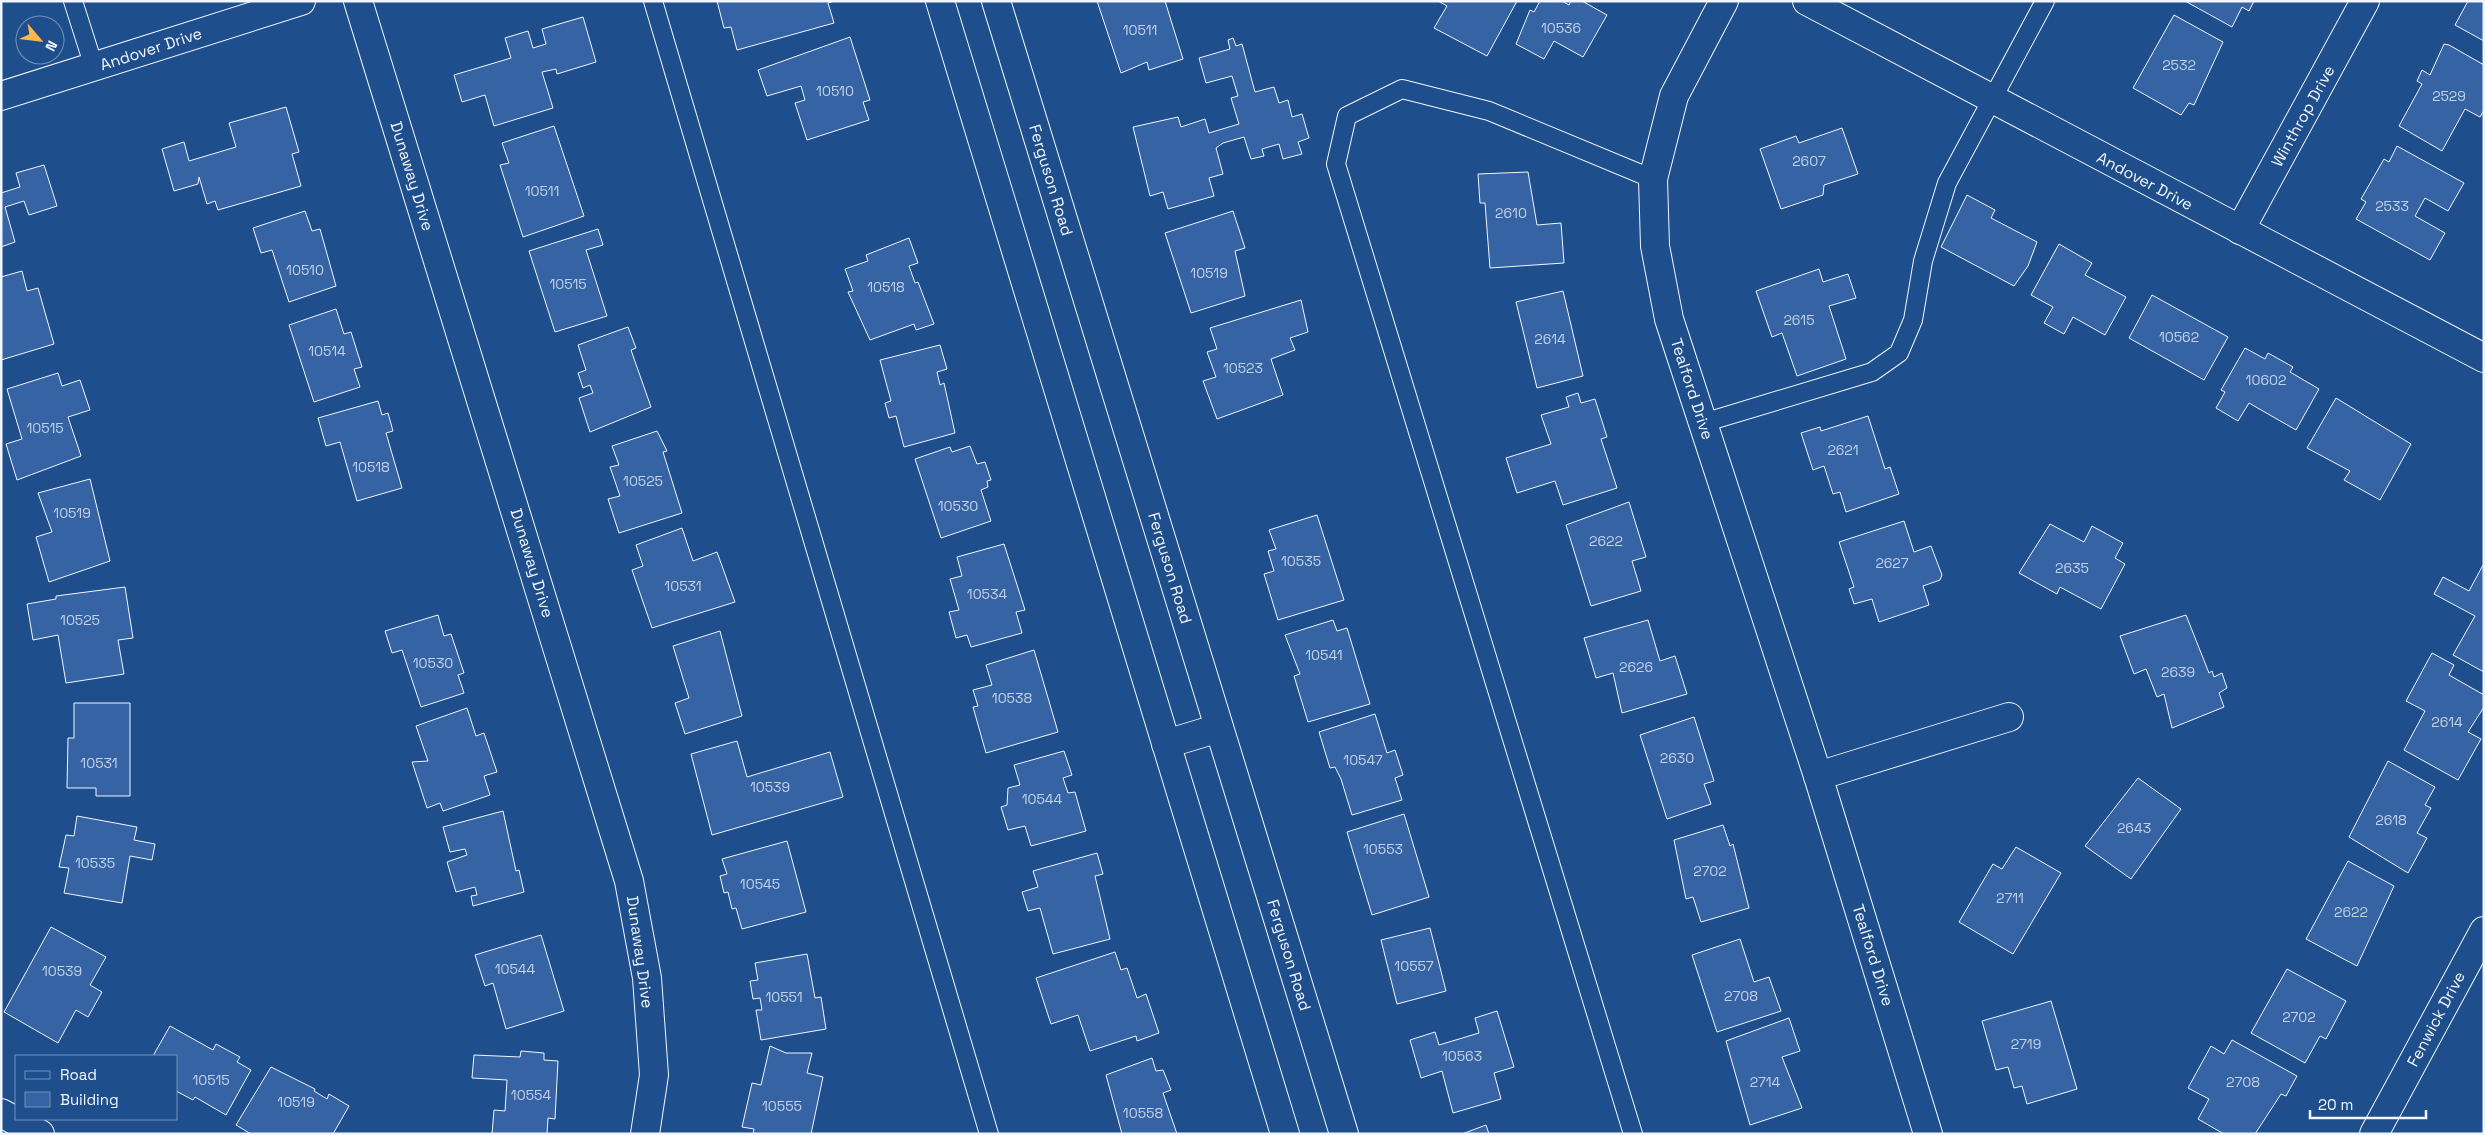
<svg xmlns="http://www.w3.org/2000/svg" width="2485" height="1135" viewBox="0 0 2485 1135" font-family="'Space Grotesk',sans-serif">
<rect width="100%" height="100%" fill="#1f4e8c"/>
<g fill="#3563a3" stroke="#f2f6ff">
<path d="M717,1H834L828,3L834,23L737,50L731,27L724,28Z"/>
<path d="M1097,1H1165L1183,59L1149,70L1147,62L1121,73Z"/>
<path d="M1438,1H1517L1487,56L1434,28L1447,6Z"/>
<path d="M1540,1H1562L1569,5L1571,1H1582L1607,15L1583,57L1554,41L1544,59L1516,44L1530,10L1534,12Z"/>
<path d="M2185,1H2254L2249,11L2242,7L2232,27Z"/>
<path d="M2468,1H2484V41L2455,25Z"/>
<path d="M2174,15L2223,42L2194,105L2189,103L2181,115L2133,88Z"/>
<path d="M583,17L596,62L557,74L556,69L542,72L553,108L494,126L485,95L462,102L454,75L511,58L505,38L528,31L533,48L546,44L542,29Z"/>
<path d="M850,37L870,100L863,102L869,120L807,140L795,103L805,100L801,86L767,96L758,70Z"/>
<path d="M1233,38L1236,46L1242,44L1255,92L1274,87L1279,103L1288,100L1292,117L1302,114L1309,138L1298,142L1302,154L1283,159L1279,144L1262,149L1264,156L1251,159L1244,137L1223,143L1216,148L1223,174L1209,178L1214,196L1168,209L1163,192L1150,196L1133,127L1178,117L1181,127L1205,119L1209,133L1239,124L1231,98L1238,96L1232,76L1206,83L1199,58L1230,49L1228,40Z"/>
<path d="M2444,44L2449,45L2484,65V110L2480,117L2465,109L2442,151L2399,126L2422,84L2417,81L2422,70L2430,75Z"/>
<path d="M286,107L299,152L292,154L301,186L218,210L215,201L207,204L199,177L198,184L174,191L162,149L184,142L189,161L236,147L229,123Z"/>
<path d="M554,126L584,216L523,237L500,165L509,163L502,143Z"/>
<path d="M1842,128L1858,174L1824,185L1823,195L1781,209L1760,149L1796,136L1799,143Z"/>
<path d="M2397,146L2464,183L2448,211L2425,198L2415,216L2445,233L2430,260L2356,219L2366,202L2361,199L2384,159L2389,162Z"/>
<path d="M44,165L57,206L29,215L24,201L5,207L15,242L1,247V193L20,187L16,173Z"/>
<path d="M1528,172L1537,225L1561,223L1564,263L1490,268L1485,203H1480L1478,174Z"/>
<path d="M1967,195L1995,210L1991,218L2037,242L2028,266L2014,286L1941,247Z"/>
<path d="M305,211L312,231L320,229L336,286L289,302L272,250L261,253L253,228Z"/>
<path d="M1233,211L1245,248L1235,251L1245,296L1191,313L1165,233Z"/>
<path d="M598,229L603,245L586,250L607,316L555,332L529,251Z"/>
<path d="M909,238L918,263L909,266L915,283L918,282L934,324L916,330L914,324L870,340L848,292L853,291L845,269L868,261L866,255Z"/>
<path d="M2059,244L2092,263L2085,275L2126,297L2105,335L2073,317L2064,334L2044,323L2053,307L2031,295Z"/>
<path d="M1819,269L1823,282L1848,274L1856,298L1829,306L1846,359L1797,376L1782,333L1772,337L1756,291Z"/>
<path d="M22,271L27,291L38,288L54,344L1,360V277Z"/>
<path d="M1563,291L1583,376L1537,388L1516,302Z"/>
<path d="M2152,295L2228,337L2204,380L2129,338Z"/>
<path d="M1301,300L1308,332L1290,338L1295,350L1271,359L1283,395L1217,419L1203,381L1216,377L1207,352L1217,349L1210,328Z"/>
<path d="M336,309L344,334L351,332L362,367L354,369L360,387L314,402L289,325Z"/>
<path d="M628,327L636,348L631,350L651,407L590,432L579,398L593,393L590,385L583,388L578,373L586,370L578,345Z"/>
<path d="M940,345L947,369L937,372L940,385L944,383L955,433L904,447L896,416L889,418L885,403L891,401L880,360Z"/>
<path d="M2245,348L2265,359L2268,353L2293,367L2290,372L2319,389L2296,430L2249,403L2238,421L2216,408L2225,392L2221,390Z"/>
<path d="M58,373L62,386L80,380L90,410L68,417L81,456L17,480L6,444L22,439L7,389Z"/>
<path d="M1578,393L1581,403L1595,399L1607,437L1601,439L1617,488L1563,505L1555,481L1517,493L1506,458L1551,444L1541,415L1569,407L1566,397Z"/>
<path d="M2336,398L2411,444L2380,500L2344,480L2350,471L2307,448Z"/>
<path d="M378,401L382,415L388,413L393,431L386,433L402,488L357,501L340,442L326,446L318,418Z"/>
<path d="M1868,416L1885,469L1890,467L1899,494L1846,512L1840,492L1833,494L1824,466L1813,470L1801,433L1820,427L1821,431Z"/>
<path d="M657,431L667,451L663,452L682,513L619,533L608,499L620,496L610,467L619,465L612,446Z"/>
<path d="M970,446L977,464L985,462L991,480L987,481L988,487L981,490L991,521L941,538L915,459L950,447L952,452Z"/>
<path d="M90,479L110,561L49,582L36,537L52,532L38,493Z"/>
<path d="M1629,502L1646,557L1632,561L1641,591L1591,606L1566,525Z"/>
<path d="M1317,515L1344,600L1278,620L1264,574L1274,571L1268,551L1276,549L1269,530Z"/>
<path d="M1904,521L1914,552L1931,546L1942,575L1940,580L1923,586L1929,605L1879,622L1872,599L1854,604L1849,589L1854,587L1839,542Z"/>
<path d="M2050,524L2084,542L2092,526L2123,543L2115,558L2125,564L2101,609L2060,587L2057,594L2019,573Z"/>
<path d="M682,528L693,561L717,552L735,602L652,628L632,570L643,566L636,545Z"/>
<path d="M1004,544L1025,610L1016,612L1022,633L971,647L967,635L956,638L949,612L959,610L950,579L962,576L957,557Z"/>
<path d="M2483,565H2484V672L2453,655L2475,616L2434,594L2443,577L2469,591Z"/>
<path d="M125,587L133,638L118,640L124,674L66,683L58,635L33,640L27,604L56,599V596Z"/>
<path d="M438,615L444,636L451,634L464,673L458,675L464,693L421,707L402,650L392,653L385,631Z"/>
<path d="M2186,615L2209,673L2212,671L2214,677L2222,673L2227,688L2219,693L2224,707L2172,728L2164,694L2157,697L2146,669L2134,674L2120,636Z"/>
<path d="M1333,620L1337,631L1347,628L1370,704L1308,722L1294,676L1300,674L1285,635Z"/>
<path d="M1648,620L1660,661L1675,656L1687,694L1622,713L1613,673L1596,678L1584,638Z"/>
<path d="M720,631L742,716L685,734L675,703L689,698L673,646Z"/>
<path d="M1034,650L1058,732L986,753L973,707L978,706L973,690L992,685L986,665Z"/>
<path d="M2432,653L2454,665L2449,675L2484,695V707L2468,732L2481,739L2458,780L2404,750L2425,711L2406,701Z"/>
<path d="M74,703H130V796H96V788H67L68,738H74Z"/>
<path d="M467,708L476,736L484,733L497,772L484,776L490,795L443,811L440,803L427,808L412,762L428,761L416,726Z"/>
<path d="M1375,714L1387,753L1395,750L1403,775L1395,778L1402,800L1352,815L1341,779L1335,767L1330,768L1319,732Z"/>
<path d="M1694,717L1714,781L1704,784L1711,804L1667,819L1640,735Z"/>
<path d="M737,741L747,777L830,752L843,797L712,835L691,754Z"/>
<path d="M1064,751L1072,775L1063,778L1068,793L1075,792L1086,831L1031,846L1025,826L1008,830L1001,807L1007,805L1008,788L1020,785L1014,765Z"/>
<path d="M2388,761L2435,787L2425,805L2431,808L2417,833L2427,838L2408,873L2349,837Z"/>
<path d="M2138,778L2181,809L2131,879L2085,846Z"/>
<path d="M503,811L516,871L519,870L524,892L473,906L471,896L477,895L475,887L456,892L447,862L467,855L465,849L450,852L443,827Z"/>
<path d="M1404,814L1429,897L1372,915L1347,832Z"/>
<path d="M77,816L137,827L134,840L155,844L152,860L130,856L122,903L64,893L69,868L59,867L66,835L74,836Z"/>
<path d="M1723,825L1730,846L1733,844L1749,908L1701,922L1693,897L1686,899L1674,840Z"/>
<path d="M787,841L806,912L742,929L736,908L732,909L728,892L724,893L720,876L727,874L722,859Z"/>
<path d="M2016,847L2061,873L2013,954L1959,922L1993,864L2002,869Z"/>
<path d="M1097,853L1103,874L1095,876L1110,939L1053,954L1040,908L1028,911L1022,892L1038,887L1033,871Z"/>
<path d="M2348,861L2394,886L2357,966L2306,939Z"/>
<path d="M51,927L106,957L90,985L102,992L88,1017L76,1010L58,1043L4,1012Z"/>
<path d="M1430,928L1446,991L1397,1004L1381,940Z"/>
<path d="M541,935L564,1011L506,1029L493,983L485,986L475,955Z"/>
<path d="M1740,939L1754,982L1769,977L1781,1011L1717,1032L1692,955Z"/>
<path d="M1115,952L1121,970L1127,968L1137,998L1146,994L1159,1033L1137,1041L1136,1036L1090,1051L1078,1015L1051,1024L1036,978Z"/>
<path d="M807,954L815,998L821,997L826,1029L761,1040L756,1010H762L760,998L753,999L750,981L758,980L755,963Z"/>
<path d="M2287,969L2346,1001L2326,1039L2320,1036L2305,1063L2251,1033Z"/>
<path d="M2051,1001L2077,1089L2027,1104L2022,1086L2014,1088L2008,1067L1996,1070L1982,1021Z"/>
<path d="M1497,1011L1514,1067L1494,1073L1501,1099L1453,1113L1442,1071L1421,1078L1410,1040L1435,1032L1439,1045L1479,1033L1475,1018Z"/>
<path d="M1789,1018L1800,1051L1782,1057L1802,1108L1750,1125L1726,1041Z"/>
<path d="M170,1026L213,1050L216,1044L240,1057L237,1062L251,1070L226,1115L195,1097L193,1100L176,1091V1056H153Z"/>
<path d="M2232,1040L2297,1076L2286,1096L2281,1094L2255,1134H2224L2198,1119L2209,1099L2188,1088L2211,1046L2224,1054Z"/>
<path d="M770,1046L786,1053H812L807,1073L823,1077L811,1134H753L754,1129L742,1127L752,1083L761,1085Z"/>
<path d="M521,1051L544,1053V1060L558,1061L555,1119L548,1118L547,1134H492L494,1110L505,1111L507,1080L472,1078L474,1055L520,1057Z"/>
<path d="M1152,1058L1156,1071L1163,1070L1171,1090L1163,1093L1177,1134H1122L1106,1075Z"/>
<path d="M271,1067L315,1089L314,1091L327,1099L329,1094L349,1106L333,1134H251L236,1125Z"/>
<path d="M1486,1125L1489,1134H1462Z"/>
</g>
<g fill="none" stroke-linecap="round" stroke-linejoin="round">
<g stroke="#f2f6ff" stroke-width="20">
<g id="lane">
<path d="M73,1L94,67"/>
<path d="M653,1L989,1134"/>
<path d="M1703,423L1872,372L1899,353L1913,320L1923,261L1947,183L2045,1"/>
<path d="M1633,1134L1336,164L1347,116L1402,89L1489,111L1653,179"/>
</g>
</g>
<g stroke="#f2f6ff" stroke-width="30">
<g id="street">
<path d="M358,1L629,881L647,978L654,1075L645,1134"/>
<path d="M1724,1L1674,96L1653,179L1655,246L1669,319L1818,776L1928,1134"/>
<path d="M1807,1L2484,358"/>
<path d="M1,96L301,1"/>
<path d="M2240,230L2365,1"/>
<path d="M1818,776L2009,717"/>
<path d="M1,1113L40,1134"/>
<path d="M2374,1134L2484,931"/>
</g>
</g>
<g stroke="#f2f6ff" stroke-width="30">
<g id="secondary">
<path d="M940,1L1285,1134"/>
<path d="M996,1L1344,1134"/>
<path d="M1166,744L1219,728"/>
</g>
</g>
<use href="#lane" stroke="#1f4e8c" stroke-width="18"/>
<use href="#street" stroke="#1f4e8c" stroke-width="28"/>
<use href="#secondary" stroke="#1f4e8c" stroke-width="28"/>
</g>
<g text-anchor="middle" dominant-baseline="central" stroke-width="4" stroke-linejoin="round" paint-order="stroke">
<g font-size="14" fill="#c3d1e8">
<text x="1561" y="28">10536</text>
<text x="1140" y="30">10511</text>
<text x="2179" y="65">2532</text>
<text x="835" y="91">10510</text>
<text x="2449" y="96">2529</text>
<text x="1809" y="161">2607</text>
<text x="542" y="191">10511</text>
<text x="2392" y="206">2533</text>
<text x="1511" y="213">2610</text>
<text x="305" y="270">10510</text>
<text x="1209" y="273">10519</text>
<text x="568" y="284">10515</text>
<text x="886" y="287">10518</text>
<text x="1799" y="320">2615</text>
<text x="2179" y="337">10562</text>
<text x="1550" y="339">2614</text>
<text x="327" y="351">10514</text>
<text x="1243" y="368">10523</text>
<text x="2266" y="380">10602</text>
<text x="45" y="428">10515</text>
<text x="1843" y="450">2621</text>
<text x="371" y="467">10518</text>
<text x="643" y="481">10525</text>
<text x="958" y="506">10530</text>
<text x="72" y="513">10519</text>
<text x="1606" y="541">2622</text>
<text x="1301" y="561">10535</text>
<text x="1892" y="563">2627</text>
<text x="2072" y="568">2635</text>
<text x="683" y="586">10531</text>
<text x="987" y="594">10534</text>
<text x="80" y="620">10525</text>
<text x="1324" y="655">10541</text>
<text x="433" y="663">10530</text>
<text x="1636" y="667">2626</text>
<text x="2178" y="672">2639</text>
<text x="1012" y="698">10538</text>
<text x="2447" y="722">2614</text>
<text x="1677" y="758">2630</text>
<text x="1363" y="760">10547</text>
<text x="99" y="763">10531</text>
<text x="770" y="787">10539</text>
<text x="1042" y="799">10544</text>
<text x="2391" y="820">2618</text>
<text x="2134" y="828">2643</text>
<text x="1383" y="849">10553</text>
<text x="95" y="863">10535</text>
<text x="1710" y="871">2702</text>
<text x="760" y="884">10545</text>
<text x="2010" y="898">2711</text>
<text x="2351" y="912">2622</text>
<text x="1414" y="966">10557</text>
<text x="515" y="969">10544</text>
<text x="62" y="971">10539</text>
<text x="1741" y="996">2708</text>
<text x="784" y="997">10551</text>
<text x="2299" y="1017">2702</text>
<text x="2026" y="1044">2719</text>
<text x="1462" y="1056">10563</text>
<text x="211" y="1080">10515</text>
<text x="1765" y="1082">2714</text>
<text x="2243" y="1082">2708</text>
<text x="531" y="1095">10554</text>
<text x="296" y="1102">10519</text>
<text x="782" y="1106">10555</text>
<text x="1143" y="1113">10558</text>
</g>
<g font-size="16" fill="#f2f6ff" stroke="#1f4e8c">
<text transform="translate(151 49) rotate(-18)">Andover Drive</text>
<text transform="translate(2303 116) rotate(-61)">Winthrop Drive</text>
<text transform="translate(412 176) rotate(73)">Dunaway Drive</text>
<text transform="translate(1051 180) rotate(73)">Ferguson Road</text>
<text transform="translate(2145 181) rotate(28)">Andover Drive</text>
<text transform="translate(1692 389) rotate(72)">Tealford Drive</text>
<text transform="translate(532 563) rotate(73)">Dunaway Drive</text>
<text transform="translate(1170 568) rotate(73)">Ferguson Road</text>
<text transform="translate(640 952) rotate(82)">Dunaway Drive</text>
<text transform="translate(1289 955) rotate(73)">Ferguson Road</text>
<text transform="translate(1873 955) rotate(73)">Tealford Drive</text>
<text transform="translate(2436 1019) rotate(-62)">Fenwick Drive</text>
</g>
</g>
<rect width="2485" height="1135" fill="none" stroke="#f2f6ff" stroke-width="5"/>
<rect x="15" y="1055" width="162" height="65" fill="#1f4e8c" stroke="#7391ba"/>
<rect x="25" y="1071" width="25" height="8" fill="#1f4e8c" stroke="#7391ba"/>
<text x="60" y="1080" font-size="15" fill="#f2f6ff">Road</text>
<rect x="25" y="1092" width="25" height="15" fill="#3563a3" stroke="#7391ba"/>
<text x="60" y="1105" font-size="15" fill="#f2f6ff">Building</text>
<g transform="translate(40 40) rotate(118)"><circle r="24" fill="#1f4e8c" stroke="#7391ba"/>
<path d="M0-4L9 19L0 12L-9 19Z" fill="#ffb74d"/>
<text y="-8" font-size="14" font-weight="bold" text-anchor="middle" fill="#f2f6ff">N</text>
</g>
<path d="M2310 1110v8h116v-8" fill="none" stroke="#f2f6ff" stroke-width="2.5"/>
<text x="2318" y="1110" font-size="15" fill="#f2f6ff" stroke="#1f4e8c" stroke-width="4" paint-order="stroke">20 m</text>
</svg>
